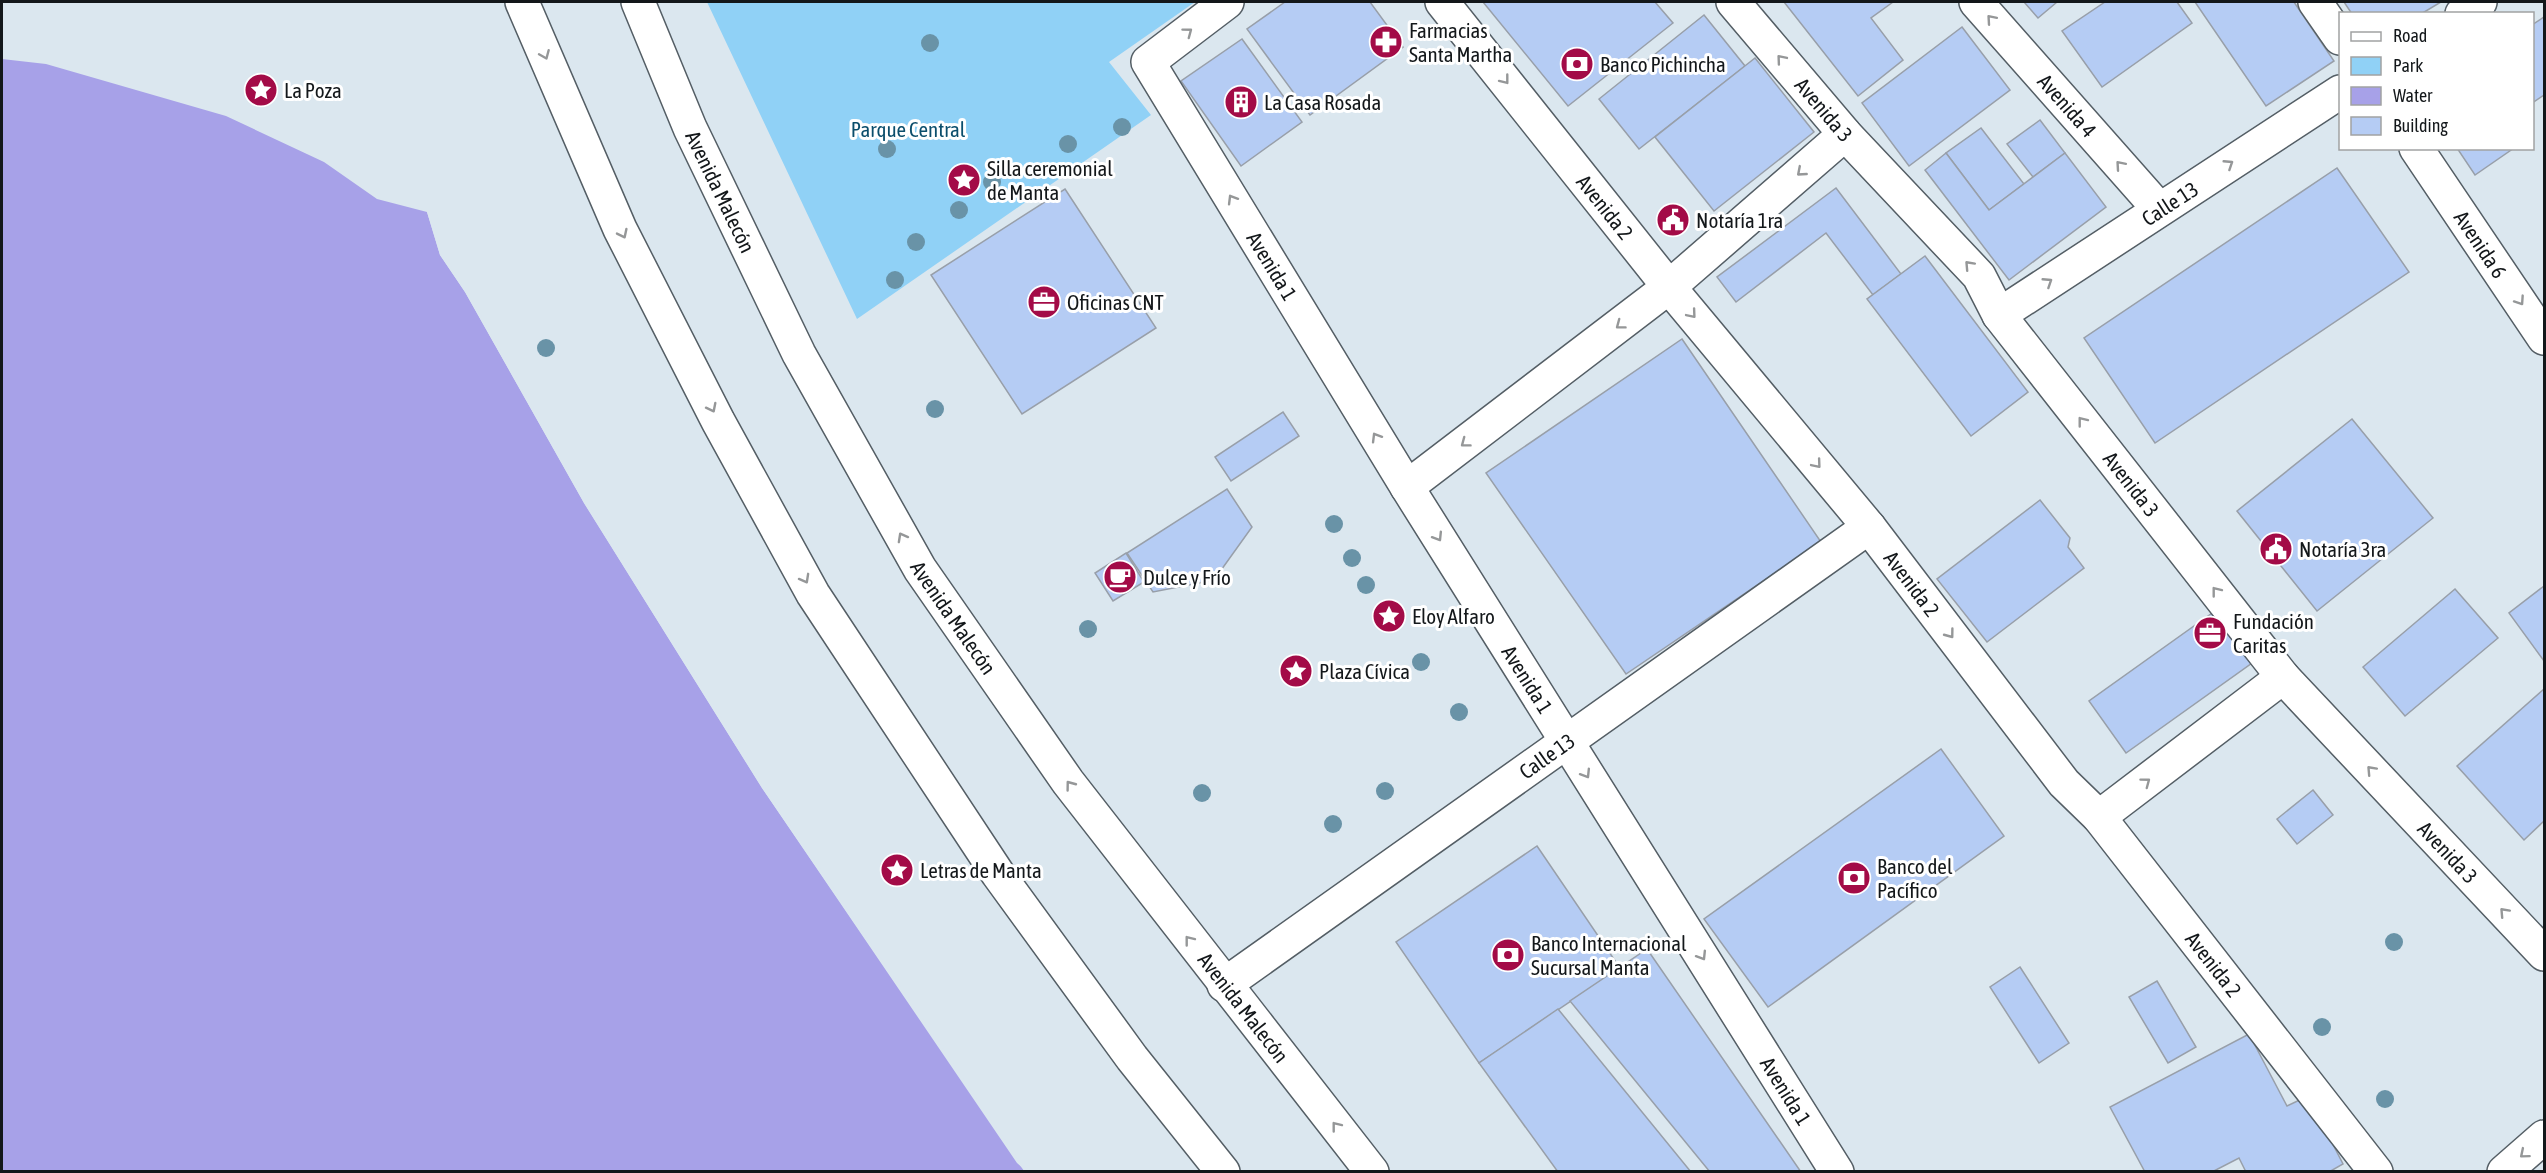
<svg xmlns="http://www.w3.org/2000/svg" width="2546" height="1173" viewBox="0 0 2546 1173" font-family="'Asap Condensed',sans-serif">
<rect width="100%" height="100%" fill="#dbe7ef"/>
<path fill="#90d1f6" d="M707,2H1195L1109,62L1151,115L857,319Z"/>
<path fill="#a7a1e8" d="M2,59L46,64L226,116L324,162L377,199L427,212L440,255L465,292L584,503L762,788L1024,1171L2,1172Z"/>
<path fill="#dbe7ef" d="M429,210L443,253L467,291L587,502L764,786L1027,1172L1017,1163L762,788L584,503L465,292L440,255L427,212Z"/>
<g fill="#b5ccf4" stroke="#989fa9" stroke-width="1.5">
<path d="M1285,2H1370L1403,47L1310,115L1247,29Z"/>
<path d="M1483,2H1655L1673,23L1568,106Z"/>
<path d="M1784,2H1893L1871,18L1903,60L1858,96Z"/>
<path d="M2024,2H2057L2038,18Z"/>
<path d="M2105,2H2177L2192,23L2102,87L2062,31Z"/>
<path d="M2195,2H2294L2334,61L2266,106Z"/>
<path d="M2344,2H2441L2421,14H2352Z"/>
<path d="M1704,15L1745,66L1639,149L1599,99Z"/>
<path d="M2544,17V95L2532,103V25Z"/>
<path d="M1962,27L2010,90L1909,166L1862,103Z"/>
<path d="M1242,39L1302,122L1241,166L1181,81Z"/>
<path d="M1755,58L1814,132L1714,211L1655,137Z"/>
<path d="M2040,120L2065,153L2033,177L2007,144Z"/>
<path d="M1981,128L2024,184L1989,210L1946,153Z"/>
<path d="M2457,148H2514L2475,175Z"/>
<path d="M1946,153L1989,210L2065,153L2106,207L2009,280L1925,170Z"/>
<path d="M2337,168L2409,272L2155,443L2084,338Z"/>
<path d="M1836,188L1901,274L1873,295L1826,233L1736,302L1717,277Z"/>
<path d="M1065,189L1156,328L1022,414L931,275Z"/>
<path d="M1925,256L2028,392L1971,436L1867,299Z"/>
<path d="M1682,339L1821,542L1626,674L1486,473Z"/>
<path d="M1283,412L1299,436L1231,481L1215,457Z"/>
<path d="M2352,419L2433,518L2317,611L2237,511Z"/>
<path d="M1227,489L1252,527L1214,580L1153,592L1127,553Z"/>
<path d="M2040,500L2070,538L2068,547L2084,568L1987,642L1937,579Z"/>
<path d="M1126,553L1144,582L1113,601L1095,573Z"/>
<path d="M2544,586V661L2509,613Z"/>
<path d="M2455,589L2498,638L2405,716L2363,667Z"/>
<path d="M2215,611L2252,663L2126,753L2089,701Z"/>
<path d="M2544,689V821L2524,840L2457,766Z"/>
<path d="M1941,749L2004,836L1768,1007L1704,919Z"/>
<path d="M2313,790L2333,815L2297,844L2277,819Z"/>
<path d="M1537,846L1620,968L1479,1063L1396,942Z"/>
<path d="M1647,949L1801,1172H1710L1570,1001Z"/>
<path d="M2020,967L2069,1043L2039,1063L1990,987Z"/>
<path d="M2157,981L2196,1047L2168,1063L2129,997Z"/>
<path d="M1558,1009L1691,1172H1558L1479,1063Z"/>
<path d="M2249,1034L2287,1106L2308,1096L2343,1164L2329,1172H2246L2239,1158L2212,1172H2145L2110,1107Z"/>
</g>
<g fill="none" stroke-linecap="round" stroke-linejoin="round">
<g stroke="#545e65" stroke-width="36">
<g id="minor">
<path id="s1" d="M1227,2L1148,62L1407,487L1837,1172"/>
<path id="s2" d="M1442,2L1669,287L1869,527L2064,783L2099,817L2376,1172"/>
<path id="s3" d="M1733,2L1845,134L1979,276L1999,315L2283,677L2544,954"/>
<path id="s4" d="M1976,2L2159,209"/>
<path d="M2315,2L2340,38"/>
<path d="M2462,14L2480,2"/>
<path id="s5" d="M2416,148L2544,338"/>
<path id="s6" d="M1999,315L2340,92"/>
<path d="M1407,487L1669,287L1845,134"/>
<path d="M2099,817L2283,677"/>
<path id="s7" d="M1224,985L1869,527"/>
<path d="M2504,1172L2544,1137"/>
</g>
</g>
<g stroke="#545e65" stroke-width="36">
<g id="major">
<path d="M522,2L620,229L718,421L813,594L998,874L1132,1058L1223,1172"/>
<path id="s8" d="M638,2L690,128L799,354L920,569L1068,782L1372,1172"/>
</g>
</g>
<use href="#minor" stroke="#fff" stroke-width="33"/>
<use href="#major" stroke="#fff" stroke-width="33"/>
</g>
<g fill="#6993a7">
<circle cx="930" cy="43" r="9"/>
<circle cx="1122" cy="127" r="9"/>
<circle cx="1068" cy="144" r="9"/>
<circle cx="887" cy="149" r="9"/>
<circle cx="992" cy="182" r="9"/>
<circle cx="959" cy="210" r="9"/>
<circle cx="916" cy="242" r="9"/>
<circle cx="895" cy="280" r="9"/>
<circle cx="546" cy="348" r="9"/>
<circle cx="935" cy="409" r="9"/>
<circle cx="1334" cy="524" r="9"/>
<circle cx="1352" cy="558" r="9"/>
<circle cx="1366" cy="585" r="9"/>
<circle cx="1088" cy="629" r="9"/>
<circle cx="1421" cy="662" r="9"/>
<circle cx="1459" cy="712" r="9"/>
<circle cx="1385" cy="791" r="9"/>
<circle cx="1202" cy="793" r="9"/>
<circle cx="1333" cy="824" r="9"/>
<circle cx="2394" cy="942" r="9"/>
<circle cx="2322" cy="1027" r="9"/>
<circle cx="2385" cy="1099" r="9"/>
</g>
<defs><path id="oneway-chevron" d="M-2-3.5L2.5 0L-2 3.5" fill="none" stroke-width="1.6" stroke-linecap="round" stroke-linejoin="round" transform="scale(1.5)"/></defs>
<g stroke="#959798">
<use href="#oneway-chevron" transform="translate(1991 19) rotate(-131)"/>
<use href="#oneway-chevron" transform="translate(1188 32) rotate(-37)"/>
<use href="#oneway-chevron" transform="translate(545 55) rotate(67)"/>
<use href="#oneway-chevron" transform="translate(1781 59) rotate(-130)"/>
<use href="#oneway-chevron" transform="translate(1505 80) rotate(52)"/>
<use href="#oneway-chevron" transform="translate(2229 164) rotate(-33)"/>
<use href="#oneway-chevron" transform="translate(2120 165) rotate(-131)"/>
<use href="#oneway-chevron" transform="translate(1801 172) rotate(139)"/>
<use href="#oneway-chevron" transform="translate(1232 199) rotate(-121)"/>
<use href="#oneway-chevron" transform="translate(623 234) rotate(64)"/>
<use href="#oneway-chevron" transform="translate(1969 265) rotate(-133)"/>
<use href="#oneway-chevron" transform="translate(2048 282) rotate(-33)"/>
<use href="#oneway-chevron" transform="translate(2520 301) rotate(56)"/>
<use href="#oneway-chevron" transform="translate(1692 314) rotate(50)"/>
<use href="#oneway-chevron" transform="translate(1620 325) rotate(143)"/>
<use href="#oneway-chevron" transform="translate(712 408) rotate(63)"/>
<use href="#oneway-chevron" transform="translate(2082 421) rotate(-128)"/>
<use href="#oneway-chevron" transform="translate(1376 437) rotate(-121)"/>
<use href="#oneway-chevron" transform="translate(1465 443) rotate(143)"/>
<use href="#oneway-chevron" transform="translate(1817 464) rotate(50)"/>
<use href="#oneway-chevron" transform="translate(902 537) rotate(-119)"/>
<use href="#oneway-chevron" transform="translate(1438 537) rotate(58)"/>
<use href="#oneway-chevron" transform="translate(805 579) rotate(61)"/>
<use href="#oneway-chevron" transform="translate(2216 591) rotate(-128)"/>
<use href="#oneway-chevron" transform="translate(1950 634) rotate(53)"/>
<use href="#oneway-chevron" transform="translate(2371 770) rotate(-133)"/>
<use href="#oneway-chevron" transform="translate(1586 774) rotate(58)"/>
<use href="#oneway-chevron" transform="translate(2146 782) rotate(-37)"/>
<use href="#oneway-chevron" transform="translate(1070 785) rotate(-127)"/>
<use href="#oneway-chevron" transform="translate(2504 912) rotate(-133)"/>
<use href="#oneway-chevron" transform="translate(1189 940) rotate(-128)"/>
<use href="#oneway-chevron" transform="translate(1702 956) rotate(58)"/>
<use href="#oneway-chevron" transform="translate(1336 1126) rotate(-128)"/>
<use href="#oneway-chevron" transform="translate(2524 1154) rotate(140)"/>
</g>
<defs>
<g id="pharmacy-disc" transform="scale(1.725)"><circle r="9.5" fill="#a30b47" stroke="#fff"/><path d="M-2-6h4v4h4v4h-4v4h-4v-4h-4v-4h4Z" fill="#fff"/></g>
<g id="bank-disc" transform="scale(1.725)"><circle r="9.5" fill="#a30b47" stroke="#fff"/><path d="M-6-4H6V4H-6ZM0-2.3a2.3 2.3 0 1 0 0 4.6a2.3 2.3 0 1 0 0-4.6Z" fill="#fff"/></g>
<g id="sight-disc" transform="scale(1.725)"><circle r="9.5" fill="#a30b47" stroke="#fff"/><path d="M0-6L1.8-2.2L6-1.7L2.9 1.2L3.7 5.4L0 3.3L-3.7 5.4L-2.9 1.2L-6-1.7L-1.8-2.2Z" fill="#fff"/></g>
<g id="building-disc" transform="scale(1.725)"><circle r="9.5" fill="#a30b47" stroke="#fff"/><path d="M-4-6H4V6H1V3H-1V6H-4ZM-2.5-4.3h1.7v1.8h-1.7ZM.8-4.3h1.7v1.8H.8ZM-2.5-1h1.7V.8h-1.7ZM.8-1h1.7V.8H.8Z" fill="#fff"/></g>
<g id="civic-disc" transform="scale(1.725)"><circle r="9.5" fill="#a30b47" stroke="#fff"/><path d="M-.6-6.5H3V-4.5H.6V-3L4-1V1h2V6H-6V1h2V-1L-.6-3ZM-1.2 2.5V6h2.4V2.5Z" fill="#fff"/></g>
<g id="office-disc" transform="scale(1.725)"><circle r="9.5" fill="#a30b47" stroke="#fff"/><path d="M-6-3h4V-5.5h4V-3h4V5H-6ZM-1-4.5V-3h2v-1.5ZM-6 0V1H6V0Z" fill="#fff"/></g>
<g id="cafe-disc" transform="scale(1.725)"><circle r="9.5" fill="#a30b47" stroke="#fff"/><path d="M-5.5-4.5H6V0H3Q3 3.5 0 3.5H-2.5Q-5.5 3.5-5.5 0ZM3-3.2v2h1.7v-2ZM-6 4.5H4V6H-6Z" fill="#fff"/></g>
</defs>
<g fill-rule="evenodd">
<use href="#pharmacy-disc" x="1386" y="42"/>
<use href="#bank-disc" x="1577" y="64"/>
<use href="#sight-disc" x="261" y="90"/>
<use href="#building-disc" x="1241" y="102"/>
<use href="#sight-disc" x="964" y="180"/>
<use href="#civic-disc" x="1673" y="220"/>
<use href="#office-disc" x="1044" y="302"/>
<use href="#civic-disc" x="2276" y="549"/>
<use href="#cafe-disc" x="1120" y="577"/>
<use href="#sight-disc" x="1389" y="616"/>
<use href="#office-disc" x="2210" y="633"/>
<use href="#sight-disc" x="1296" y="671"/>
<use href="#sight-disc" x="897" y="870"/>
<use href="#bank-disc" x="1854" y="878"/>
<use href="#bank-disc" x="1508" y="955"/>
</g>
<g text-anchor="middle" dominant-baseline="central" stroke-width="6" stroke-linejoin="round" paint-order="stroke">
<g font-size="21" fill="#13171a" stroke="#fff" text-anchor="start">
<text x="1409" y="30">Farmacias<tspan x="1409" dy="24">Santa Martha</tspan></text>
<text x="1600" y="64">Banco Pichincha</text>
<text x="284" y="90">La Poza</text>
<text x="1264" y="102">La Casa Rosada</text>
<text x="987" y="168">Silla ceremonial<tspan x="987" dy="24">de Manta</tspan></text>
<text x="1696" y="220">Notaría 1ra</text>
<text x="1067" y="302">Oficinas CNT</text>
<text x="2299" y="549">Notaría 3ra</text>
<text x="1143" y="577">Dulce y Frío</text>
<text x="1412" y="616">Eloy Alfaro</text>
<text x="2233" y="621">Fundación<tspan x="2233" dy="24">Caritas</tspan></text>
<text x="1319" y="671">Plaza Cívica</text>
<text x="1877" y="866">Banco del<tspan x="1877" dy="24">Pacífico</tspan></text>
<text x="920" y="870">Letras de Manta</text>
<text x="1531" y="943">Banco Internacional<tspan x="1531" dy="24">Sucursal Manta</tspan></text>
</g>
<g font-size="21" fill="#13171a" stroke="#fff">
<text stroke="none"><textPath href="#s4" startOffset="138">Avenida 4</textPath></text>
<text stroke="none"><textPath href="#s3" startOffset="141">Avenida 3</textPath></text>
<text stroke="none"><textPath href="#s8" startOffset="207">Avenida Malecón</textPath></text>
<text stroke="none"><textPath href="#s6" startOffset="204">Calle 13</textPath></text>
<text stroke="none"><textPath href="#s2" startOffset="262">Avenida 2</textPath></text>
<text stroke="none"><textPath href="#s5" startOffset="116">Avenida 6</textPath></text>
<text stroke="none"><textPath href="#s1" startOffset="338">Avenida 1</textPath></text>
<text stroke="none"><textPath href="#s3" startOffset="627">Avenida 3</textPath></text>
<text stroke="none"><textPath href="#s2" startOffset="748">Avenida 2</textPath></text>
<text stroke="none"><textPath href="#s8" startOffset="693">Avenida Malecón</textPath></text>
<text stroke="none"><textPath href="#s1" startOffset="824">Avenida 1</textPath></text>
<text stroke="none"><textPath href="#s7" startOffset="396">Calle 13</textPath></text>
<text stroke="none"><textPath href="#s3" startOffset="1113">Avenida 3</textPath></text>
<text stroke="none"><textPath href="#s2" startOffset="1234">Avenida 2</textPath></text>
<text stroke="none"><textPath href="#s8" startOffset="1179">Avenida Malecón</textPath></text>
<text stroke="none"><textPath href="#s1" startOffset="1310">Avenida 1</textPath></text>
</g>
<g font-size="21" fill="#0b4e6c" stroke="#fff">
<text x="908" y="129">Parque Central</text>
</g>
</g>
<rect width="2546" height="1173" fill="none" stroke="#13171a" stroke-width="6"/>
<rect x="2339" y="12" width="195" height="138" fill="#ffffff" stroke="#a1a2a3" stroke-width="1.5"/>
<rect x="2351" y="32" width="30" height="9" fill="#ffffff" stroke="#a1a2a3" stroke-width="1.5"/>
<text x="2393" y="42" font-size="18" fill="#13171a">Road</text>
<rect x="2351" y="57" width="30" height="18" fill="#90d1f6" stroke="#a1a2a3" stroke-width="1.5"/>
<text x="2393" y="72" font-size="18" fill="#13171a">Park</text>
<rect x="2351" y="87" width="30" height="18" fill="#a7a1e8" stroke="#a1a2a3" stroke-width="1.5"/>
<text x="2393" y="102" font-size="18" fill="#13171a">Water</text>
<rect x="2351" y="117" width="30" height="18" fill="#b5ccf4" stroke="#a1a2a3" stroke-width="1.5"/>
<text x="2393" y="132" font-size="18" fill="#13171a">Building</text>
</svg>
